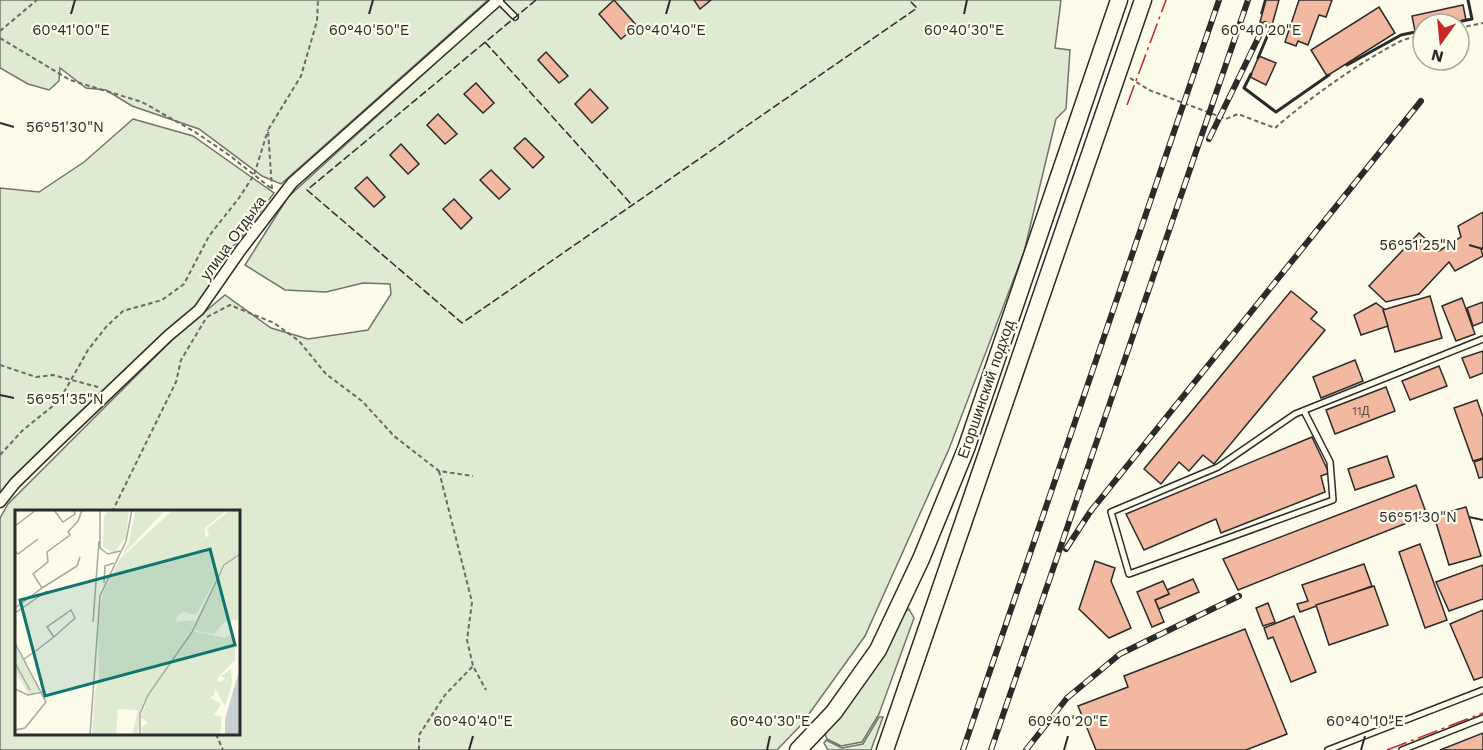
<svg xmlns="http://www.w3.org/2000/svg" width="1483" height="750" viewBox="0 0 1483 750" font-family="'Work Sans',sans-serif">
<rect width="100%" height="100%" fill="#fdfbea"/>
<g fill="#deebd1" stroke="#74746e" stroke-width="1.5" fill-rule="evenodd">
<path d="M0,0H488L281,184L262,176L199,129L132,106L106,90L86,88L60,68L59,81L49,90L28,84L0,68Z"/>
<path d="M505,0H1061L1055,48L1070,50L1066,109L1056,119L1024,252L949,449L865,636L801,725L777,750H0V518L8,504L175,337L225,295L271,328L308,339L368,330L391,294L390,284L363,283L326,292L285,290L245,265L288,197ZM16,512H238V734H16Z"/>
<path d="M133,119L193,136L274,193L237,243L216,258L207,296L63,428L0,493V188L39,192L84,162Z"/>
<path d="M909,609L914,618L879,714L862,742L841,746L827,739L825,734L855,694L901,615Z"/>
<path d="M879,717H883L871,750H828L824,743L826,740L842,748L863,744Z"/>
</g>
<g fill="#f2b8a0" stroke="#2b2b2b" stroke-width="1.5">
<path d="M614,0L637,26L621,39L599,14Z"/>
<path d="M694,0H711L700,9Z"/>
<path d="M1266,0H1279L1272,25L1260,22Z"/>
<path d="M1299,0H1332L1326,17L1319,15L1308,45L1298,41L1296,46L1285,42Z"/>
<path d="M1463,5L1466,20L1449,24H1423V30L1415,31L1412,16Z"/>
<path d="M1379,7L1395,33L1327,76L1311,50Z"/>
<path d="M546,52L568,76L559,83L538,60Z"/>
<path d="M1259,56L1276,63L1266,85L1250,77Z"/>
<path d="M476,83L494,103L483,113L464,94Z"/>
<path d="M590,89L608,108L592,123L575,104Z"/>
<path d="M438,114L457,134L445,144L427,125Z"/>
<path d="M525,138L544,157L533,168L514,148Z"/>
<path d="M401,144L419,164L408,174L390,155Z"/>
<path d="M491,170L510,189L499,199L480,180Z"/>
<path d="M367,177L385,197L374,207L355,188Z"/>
<path d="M454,199L472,218L461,229L443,209Z"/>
<path d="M1483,212V248L1481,249L1483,256L1455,271L1449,262L1419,294L1386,302L1369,286L1419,233L1439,251L1461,237L1458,226Z"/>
<path d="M1291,291L1317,312L1311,319L1325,330L1214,464L1203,455L1189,471L1179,462L1161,484L1144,469Z"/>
<path d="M1430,296L1442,338L1395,352L1383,310Z"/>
<path d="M1462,298L1475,334L1456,341L1442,306Z"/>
<path d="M1483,302V322L1473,326L1467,308Z"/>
<path d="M1376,303L1384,309L1383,310L1388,326L1361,335L1354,315Z"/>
<path d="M1483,351V373L1470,378L1462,358Z"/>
<path d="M1355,360L1363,381L1321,398L1313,377Z"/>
<path d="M1439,366L1447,386L1410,400L1402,381Z"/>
<path d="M1386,387L1395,411L1335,434L1326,410Z"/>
<path d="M1477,400L1483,417V458L1473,461L1454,408Z"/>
<path d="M1312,437L1329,473L1321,476L1325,492L1221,533L1216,519L1144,550L1126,514Z"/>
<path d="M1387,456L1394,477L1355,490L1348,469Z"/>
<path d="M1483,459V477L1479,478L1474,462Z"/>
<path d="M1416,485L1427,515L1238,590L1223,559Z"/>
<path d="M1466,507L1481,556L1449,565L1434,516Z"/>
<path d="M1420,544L1447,620L1425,628L1399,552Z"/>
<path d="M1095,561L1115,568L1111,581L1131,628L1109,638L1079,609Z"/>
<path d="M1364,564L1372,586L1300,612L1297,604L1308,601L1302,585Z"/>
<path d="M1483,565V599L1449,611L1436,582Z"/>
<path d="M1193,579L1199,592L1159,609L1155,600L1169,594L1167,590Z"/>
<path d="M1163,581L1169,594L1155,600L1164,622L1152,627L1137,592Z"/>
<path d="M1374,586L1388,625L1329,645L1316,605Z"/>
<path d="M1268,603L1275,622L1263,626L1256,608Z"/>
<path d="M1483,610V677L1474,680L1450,624Z"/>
<path d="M1294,616L1316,672L1291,682L1273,637L1268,639L1264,628Z"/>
<path d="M1245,629L1287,734L1246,750H1096L1078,706L1128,687L1124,676Z"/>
<path d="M1483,733V750H1440Z"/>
</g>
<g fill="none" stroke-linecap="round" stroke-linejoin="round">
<g stroke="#2b2b2b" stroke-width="8">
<g id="lane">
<path d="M498,0L515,17"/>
<path d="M1304,411L1330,462L1333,500L1129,574L1111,512L1218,467L1295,414L1483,339"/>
<path d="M1328,750L1483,690"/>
<path d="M1402,750L1483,718"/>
</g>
</g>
<g stroke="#2b2b2b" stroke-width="13">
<path id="street" d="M0,502L15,483L56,443L168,336L199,310L240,251L292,183L498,0"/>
</g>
<g stroke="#2b2b2b" stroke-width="19">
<g id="primary">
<path d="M798,750L834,712L878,650L921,559L966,449L1119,0"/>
<path d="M885,750L1143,0"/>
</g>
</g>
<g stroke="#6a6964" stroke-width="2" stroke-dasharray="4.5 3" stroke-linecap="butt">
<path d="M1459,28L1483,23"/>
<path d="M0,31L37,0"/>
<path d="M0,38L70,80L142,102L195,132L229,155L272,189"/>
<path d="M1130,78L1149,90L1226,119L1238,114L1275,128C1308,99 1361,61 1401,41C1407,38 1416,37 1423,36"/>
<path d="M272,189L268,130L301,76L317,21L318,0"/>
<path d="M207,317L230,305L274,323L299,341L326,374L362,401L394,436L439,471L473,476"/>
<path d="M0,365L36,377L53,375L98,387"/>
<path d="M0,455L23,430L59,401L88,350L106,327L123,311L162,300L184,284L209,236L239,198L254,175L268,130"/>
<path d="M439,471L472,602L467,640L473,666L486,690"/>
<path d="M112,512L176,382L181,360L205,320"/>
<path d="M216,734L223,750"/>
<path d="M419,750V735L445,695L473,666"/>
</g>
<use href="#lane" stroke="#fdfbea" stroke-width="5"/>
<use href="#street" stroke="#fdfbea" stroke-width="10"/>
<use href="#primary" stroke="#fdfbea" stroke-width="16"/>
<g stroke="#2b2b2b" stroke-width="6">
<g id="rail">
<path d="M1209,139L1265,24"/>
<path d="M1066,549L1090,512L1421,101"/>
<path d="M963,750L1219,0"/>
<path d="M991,750L1248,0"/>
<path d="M1026,750L1067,698L1120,654L1239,596"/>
</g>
</g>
<use href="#rail" stroke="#fdfbea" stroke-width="4" stroke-dasharray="11" stroke-linecap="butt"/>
<g stroke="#2b2b2b" stroke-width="1.5" stroke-dasharray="8 3" stroke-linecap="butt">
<path d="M536,0L307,190L462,323L917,8L909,0"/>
<path d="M485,42L632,205"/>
</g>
<g stroke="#2b2b2b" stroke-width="3">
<path d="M1462,21L1472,19L1468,0"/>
<path d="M1258,58L1272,25L1268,24"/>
<path d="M1347,65L1401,35L1420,31"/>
<path d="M1251,74L1244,88L1276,112L1329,75"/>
</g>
<g stroke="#c62828" stroke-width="1.5" stroke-dasharray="21 4.5 3 4.5" stroke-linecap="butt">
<path d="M1127,105L1166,0"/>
<path d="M1387,750L1483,713"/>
</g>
</g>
<path fill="none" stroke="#2b2b2b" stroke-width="2" d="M71,14L75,0M369,14L373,0M666,14L670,0M964,14L967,0M1261,14L1265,0M0,123L14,127M1469,245L1483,249M0,395L14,398M1469,517L1483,520M469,750L473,736M767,750L770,736M1064,750L1068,736M1361,750L1365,736"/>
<g text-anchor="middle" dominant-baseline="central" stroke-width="4.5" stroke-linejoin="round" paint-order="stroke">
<g font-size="12" fill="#5d4e48">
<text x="1361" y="411">11Д</text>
</g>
<g font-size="15" fill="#2b2b2b" stroke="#fdfbea">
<text transform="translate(233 238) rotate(-54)">улица Отдыха</text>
<text transform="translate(986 389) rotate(-71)">Егоршинский подход</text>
</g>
</g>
<g transform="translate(15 510)">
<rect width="225" height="225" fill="#fdfbea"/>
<path d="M94,0H114L111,27L99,43L88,37L89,7ZM120,0H150L107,46L114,32ZM158,0H212L190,18V27L194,26L192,19L215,0H225V43L209,54L181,105L169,102L162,106L161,112L180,110L177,120L125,200L123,225H117L123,200L103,199L101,225H77L80,180L84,172L83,110L88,83L105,49ZM225,45V109L209,112L199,124L179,120L205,64L213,52ZM178,121L210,128L214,125L220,131V150L203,167L199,185L195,188L206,194L199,205L207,207L205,225H127V217L133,213L126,207L134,185ZM0,136L26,180L14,185L0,161ZM216,159L217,174L210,196L200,178L202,171L207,172L210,168L206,166Z" fill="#deebd1"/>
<path d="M225,158V225H210V209Z" fill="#c7d0d0"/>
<path fill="none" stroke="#a9a89e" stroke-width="1.5" d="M39,0L48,12L60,4L59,0M85,0V38L93,44L105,41M0,16L21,0M0,41L3,44L23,29M89,73L90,56L99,53M27,78L62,56L65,47M0,98L27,78L18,64L33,52L32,42L55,25L53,22L63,11L67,0M0,103L32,81M78,112L84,31M0,133L31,192L10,218L0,220M9,149L22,140L40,126L60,108L56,100L32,117L39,127M0,153L15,180M0,179L13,185L28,182M75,225L85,86L111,31L117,0M125,225V204L133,185L177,122L209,55L225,44"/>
<path fill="#0f766e" fill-opacity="0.15" stroke="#0f766e" stroke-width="3" d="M195,39L220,135L30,186L5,90Z"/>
<rect width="225" height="225" fill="none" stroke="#2b2b2b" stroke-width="3"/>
</g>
<g font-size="15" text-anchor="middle" fill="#2b2b2b" stroke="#fdfbea" stroke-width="4.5" stroke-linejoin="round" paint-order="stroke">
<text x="71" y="35">60°41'00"E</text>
<text x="369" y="35">60°40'50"E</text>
<text x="666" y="35">60°40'40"E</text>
<text x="964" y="35">60°40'30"E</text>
<text x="1261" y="35">60°40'20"E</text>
<text x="65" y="132">56°51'30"N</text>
<text x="1418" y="250">56°51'25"N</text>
<text x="65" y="404">56°51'35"N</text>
<text x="1418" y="522">56°51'30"N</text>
<text x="473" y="726">60°40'40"E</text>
<text x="770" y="726">60°40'30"E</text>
<text x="1068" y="726">60°40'20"E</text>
<text x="1365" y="726">60°40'10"E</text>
</g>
<g transform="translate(1441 42) rotate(195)"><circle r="28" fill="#fdfbea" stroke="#a9a89e" stroke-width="1.5"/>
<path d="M0-4.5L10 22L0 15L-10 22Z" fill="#c62828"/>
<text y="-9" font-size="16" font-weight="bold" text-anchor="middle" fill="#2b2b2b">N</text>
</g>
</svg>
